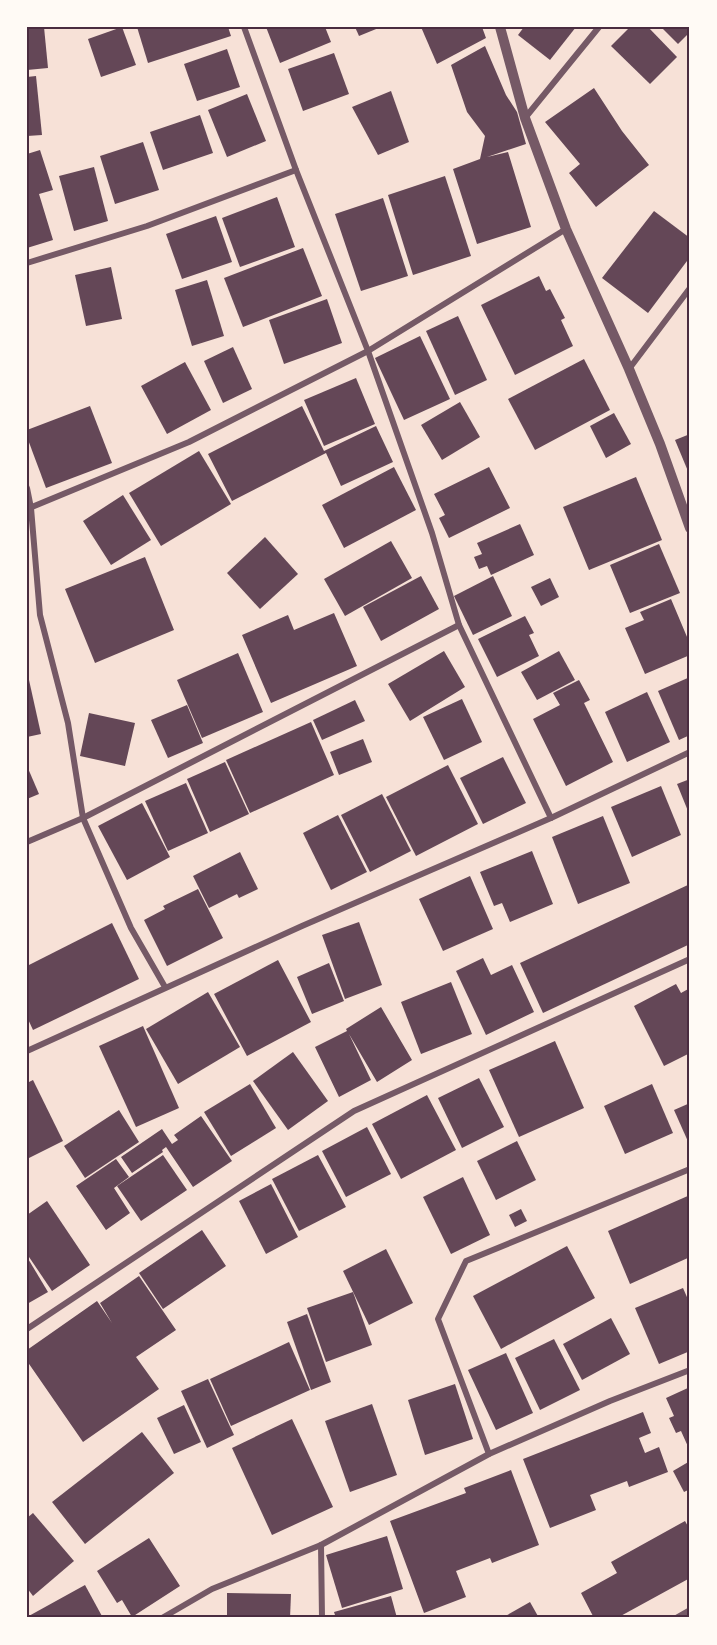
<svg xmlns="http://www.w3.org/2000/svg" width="717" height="1645" viewBox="0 0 717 1645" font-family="Merriweather,serif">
<rect width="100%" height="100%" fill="#f7e1d7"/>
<g fill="#644757">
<path d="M27,27H44L48,68L27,70Z"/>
<path d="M122,27L136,65L101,77L88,39Z"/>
<path d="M137,27H228L231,36L148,63Z"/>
<path d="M266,27H325L331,42L280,63Z"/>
<path d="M355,27H381L359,36Z"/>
<path d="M421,27H482L486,38L437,64Z"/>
<path d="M524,27H576L550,60L518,35Z"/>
<path d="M630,27H648L677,57L650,84L611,46Z"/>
<path d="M661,27H690V32L678,44Z"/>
<path d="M485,46L506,95L517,112L526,144L487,157L508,152L531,227L477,244L453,169L480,159L485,136L467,112L451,65Z"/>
<path d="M227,49L240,87L197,101L184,64Z"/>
<path d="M334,53L349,94L303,111L288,69Z"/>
<path d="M36,76L42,135L27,136V77Z"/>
<path d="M594,88L622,131L649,165L596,207L569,173L580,164L545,122Z"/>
<path d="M391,91L409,142L378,155L352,107Z"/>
<path d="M247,94L266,141L227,157L208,110Z"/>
<path d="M200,115L213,153L163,170L150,132Z"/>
<path d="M143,142L159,190L115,204L100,156Z"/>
<path d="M40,150L53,190L39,194L53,240L27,248V154Z"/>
<path d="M94,167L108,221L74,231L59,176Z"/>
<path d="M445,176L471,256L413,275L388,195Z"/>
<path d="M277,197L295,247L240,267L222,218Z"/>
<path d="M383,198L408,276L361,291L335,214Z"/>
<path d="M654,211L690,238V257L648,313L602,278Z"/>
<path d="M216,216L232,262L182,279L166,234Z"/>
<path d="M303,248L322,296L243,327L224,278Z"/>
<path d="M111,267L122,319L86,326L75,275Z"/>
<path d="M539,276L546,291L550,289L565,318L561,320L573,346L515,375L481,305Z"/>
<path d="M207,280L224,336L192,346L175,290Z"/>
<path d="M327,299L342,343L284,364L269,320Z"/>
<path d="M458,316L487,380L455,395L426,331Z"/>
<path d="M420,336L450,399L404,420L375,358Z"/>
<path d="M233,347L252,389L223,403L204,361Z"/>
<path d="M584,359L610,410L535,450L508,399Z"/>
<path d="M185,362L211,410L167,434L141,386Z"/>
<path d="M356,378L375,424L324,446L304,400Z"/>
<path d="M460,402L480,437L442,460L421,425Z"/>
<path d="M90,406L112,463L46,488L27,437V430Z"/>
<path d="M302,406L324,451L376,426L393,462L341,486L326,453L232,501L208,454Z"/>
<path d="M614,413L631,444L606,458L590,426Z"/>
<path d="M690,434V476L675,440Z"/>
<path d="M199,451L231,504L161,546L129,493Z"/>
<path d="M394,467L416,510L344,548L322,505Z"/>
<path d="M489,467L510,508L449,538L439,518L445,515L434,494Z"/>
<path d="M636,477L662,540L589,570L563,507Z"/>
<path d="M123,495L151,540L111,565L83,521Z"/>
<path d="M520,524L534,555L491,575L487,566L479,569L474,557L482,554L477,543Z"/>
<path d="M265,537L298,574L260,609L227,573Z"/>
<path d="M391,541L412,578L345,616L324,579Z"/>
<path d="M659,544L680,593L630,613L610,565Z"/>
<path d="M145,557L174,630L95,663L65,589Z"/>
<path d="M421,576L439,609L381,641L363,607Z"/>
<path d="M493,576L512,616L473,635L454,596Z"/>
<path d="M550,578L559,597L541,606L531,587Z"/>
<path d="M671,599L690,644V655L645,674L625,628L644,620L640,612Z"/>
<path d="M334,613L357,666L271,703L242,635L288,615L294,630Z"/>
<path d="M525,616L534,633L529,635L539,656L497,677L478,639Z"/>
<path d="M444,651L465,687L410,721L388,684Z"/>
<path d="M559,651L575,680L537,700L521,672Z"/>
<path d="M238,653L263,712L202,738L177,680Z"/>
<path d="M27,671L41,734L27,737Z"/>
<path d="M690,677V735L679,740L658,691Z"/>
<path d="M579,680L590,700L584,703L613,762L566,786L533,719L560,705L553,693Z"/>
<path d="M647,692L670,742L627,762L605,712Z"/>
<path d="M462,699L482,742L444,760L423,717Z"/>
<path d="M355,700L365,721L322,740L313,720Z"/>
<path d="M187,705L203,743L168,758L151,720Z"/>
<path d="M89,713L135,723L125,766L80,756Z"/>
<path d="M311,722L334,775L250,813L226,760Z"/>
<path d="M363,739L372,762L339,775L330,752Z"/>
<path d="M503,757L526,803L483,824L460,778Z"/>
<path d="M225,762L249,814L210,832L187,779Z"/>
<path d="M448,765L478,824L416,856L386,797Z"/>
<path d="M27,766L39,794L27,799Z"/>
<path d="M690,779V816L677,784Z"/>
<path d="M186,783L208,833L168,851L145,801Z"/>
<path d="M661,786L681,835L632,857L611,807Z"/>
<path d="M382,794L411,851L370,872L341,815Z"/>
<path d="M142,803L170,857L127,880L98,826Z"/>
<path d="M338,815L367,872L331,890L303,833Z"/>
<path d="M603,816L630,883L578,904L552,837Z"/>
<path d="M532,851L553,904L510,922L502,903L494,906L480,872Z"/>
<path d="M240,852L258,889L239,898L237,894L209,908L193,876Z"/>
<path d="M470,876L493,929L443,951L419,899Z"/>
<path d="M690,884V944L543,1013L520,963Z"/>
<path d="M198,889L223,938L167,966L144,920L165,909L163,906Z"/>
<path d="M359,922L382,985L345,999L322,935Z"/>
<path d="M112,923L139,979L33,1030L27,1017V966Z"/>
<path d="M483,958L491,975L512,965L534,1012L486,1035L456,971Z"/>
<path d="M278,960L311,1022L247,1056L214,994Z"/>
<path d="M329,963L344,1001L312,1014L297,977Z"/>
<path d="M451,982L472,1034L421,1054L401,1002Z"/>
<path d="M676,984L681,993L690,988V1053L664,1066L634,1006Z"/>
<path d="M208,992L240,1047L178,1084L146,1029Z"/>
<path d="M381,1007L412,1060L377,1082L349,1034L371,1080L339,1097L315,1047L347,1031L346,1029Z"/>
<path d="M143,1026L179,1108L136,1127L99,1046Z"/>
<path d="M555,1041L584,1108L519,1137L489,1070Z"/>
<path d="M293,1052L328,1101L288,1130L253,1081Z"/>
<path d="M479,1078L504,1127L462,1148L438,1098Z"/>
<path d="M33,1080L63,1141L27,1159V1083Z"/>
<path d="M250,1084L276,1128L231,1156L204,1112Z"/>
<path d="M652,1084L673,1133L625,1154L604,1106Z"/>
<path d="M427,1095L456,1150L401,1179L372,1124Z"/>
<path d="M690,1103V1146L674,1110Z"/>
<path d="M119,1110L139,1142L85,1178L64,1146Z"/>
<path d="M201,1116L232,1161L193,1187L166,1147L162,1150L163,1152L132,1173L121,1157L162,1129L172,1144L178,1140L174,1135Z"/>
<path d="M367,1127L391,1174L346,1197L322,1151Z"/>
<path d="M517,1141L536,1180L496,1200L477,1161Z"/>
<path d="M163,1155L187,1190L141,1221L117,1186Z"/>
<path d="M318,1155L346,1207L299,1231L272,1179Z"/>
<path d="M116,1159L129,1177L114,1188L130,1213L106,1230L76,1186Z"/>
<path d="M463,1177L490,1235L451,1254L423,1197Z"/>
<path d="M271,1184L298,1237L266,1254L239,1201Z"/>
<path d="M690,1195V1257L630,1284L608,1231Z"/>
<path d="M47,1201L90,1265L52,1291L27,1254V1215Z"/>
<path d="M521,1209L527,1221L515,1227L509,1215Z"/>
<path d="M202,1230L226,1266L163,1309L139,1273Z"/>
<path d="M567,1246L595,1298L501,1349L473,1296Z"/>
<path d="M386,1249L413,1303L369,1325L343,1271Z"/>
<path d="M27,1257L48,1292L27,1304Z"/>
<path d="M139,1276L176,1330L136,1357L159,1389L83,1442L27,1361V1350L97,1301L112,1323L100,1303Z"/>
<path d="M683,1288L690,1304V1351L659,1364L635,1308Z"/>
<path d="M353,1292L372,1345L326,1362L307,1308Z"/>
<path d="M307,1314L331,1382L311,1390L287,1322Z"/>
<path d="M611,1318L630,1354L582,1380L563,1344Z"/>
<path d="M554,1339L580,1390L540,1410L515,1358Z"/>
<path d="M289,1342L310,1390L231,1426L210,1379Z"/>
<path d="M506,1353L533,1413L496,1430L468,1370Z"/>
<path d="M208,1379L234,1435L207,1448L181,1391Z"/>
<path d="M455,1384L473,1439L425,1455L408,1400Z"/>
<path d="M690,1387V1451L681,1431L676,1433L669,1418L674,1416L666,1398Z"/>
<path d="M372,1404L397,1475L350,1492L325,1421Z"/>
<path d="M184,1405L201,1442L174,1454L157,1418Z"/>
<path d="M643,1412L651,1433L639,1438L645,1453L659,1447L668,1472L629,1487L627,1481L590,1495L596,1510L550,1528L523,1459Z"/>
<path d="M292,1419L333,1507L272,1535L232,1448Z"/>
<path d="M142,1432L174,1473L85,1544L52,1502Z"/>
<path d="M690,1461V1489L684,1492L673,1471Z"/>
<path d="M511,1470L539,1545L492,1563L490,1558L456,1571L466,1597L424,1613L390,1521L466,1493L464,1488Z"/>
<path d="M33,1513L74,1561L33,1596L27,1588V1518Z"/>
<path d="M685,1521L690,1530V1578L617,1618H594L581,1593L617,1573L611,1562Z"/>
<path d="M387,1536L403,1589L342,1608L326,1555Z"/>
<path d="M149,1538L180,1586L132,1617L122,1600L117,1603L97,1571Z"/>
<path d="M85,1585L103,1618H27V1617Z"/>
<path d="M227,1593L291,1594L290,1618H227Z"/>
<path d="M391,1596L397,1618H336L334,1612Z"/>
<path d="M530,1602L539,1618H502Z"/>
</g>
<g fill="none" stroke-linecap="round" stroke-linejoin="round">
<g stroke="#755966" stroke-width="6">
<path d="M244,27L296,170L368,351L432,533L459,625L551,818"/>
<path d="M525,118L599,27"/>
<path d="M27,263L147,226L296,170"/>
<path d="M629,369L690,288"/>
<path d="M27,488L31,508L40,615L68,723L83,818L131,928L165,987"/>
<path d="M27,509L189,442L368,351L566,229"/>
<path d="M27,842L83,818L459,625"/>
<path d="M27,1051L302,926L551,818L690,752"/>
<path d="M27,1329L354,1111L690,959"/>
<path d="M489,1454L438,1319L466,1261L690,1169"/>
<path d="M321,1545L322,1618"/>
<path d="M162,1618L212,1589L321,1545L489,1454L610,1401L690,1370"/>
<path d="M676,1618L690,1610"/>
</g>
<path stroke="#755966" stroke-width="10" d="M500,27L525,118L566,229L629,369L660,444L690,528"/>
</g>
<rect width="717" height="1645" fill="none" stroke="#fffaf5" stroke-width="57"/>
<rect x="28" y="28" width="660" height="1588" fill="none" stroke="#4a2c40" stroke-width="2"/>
</svg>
